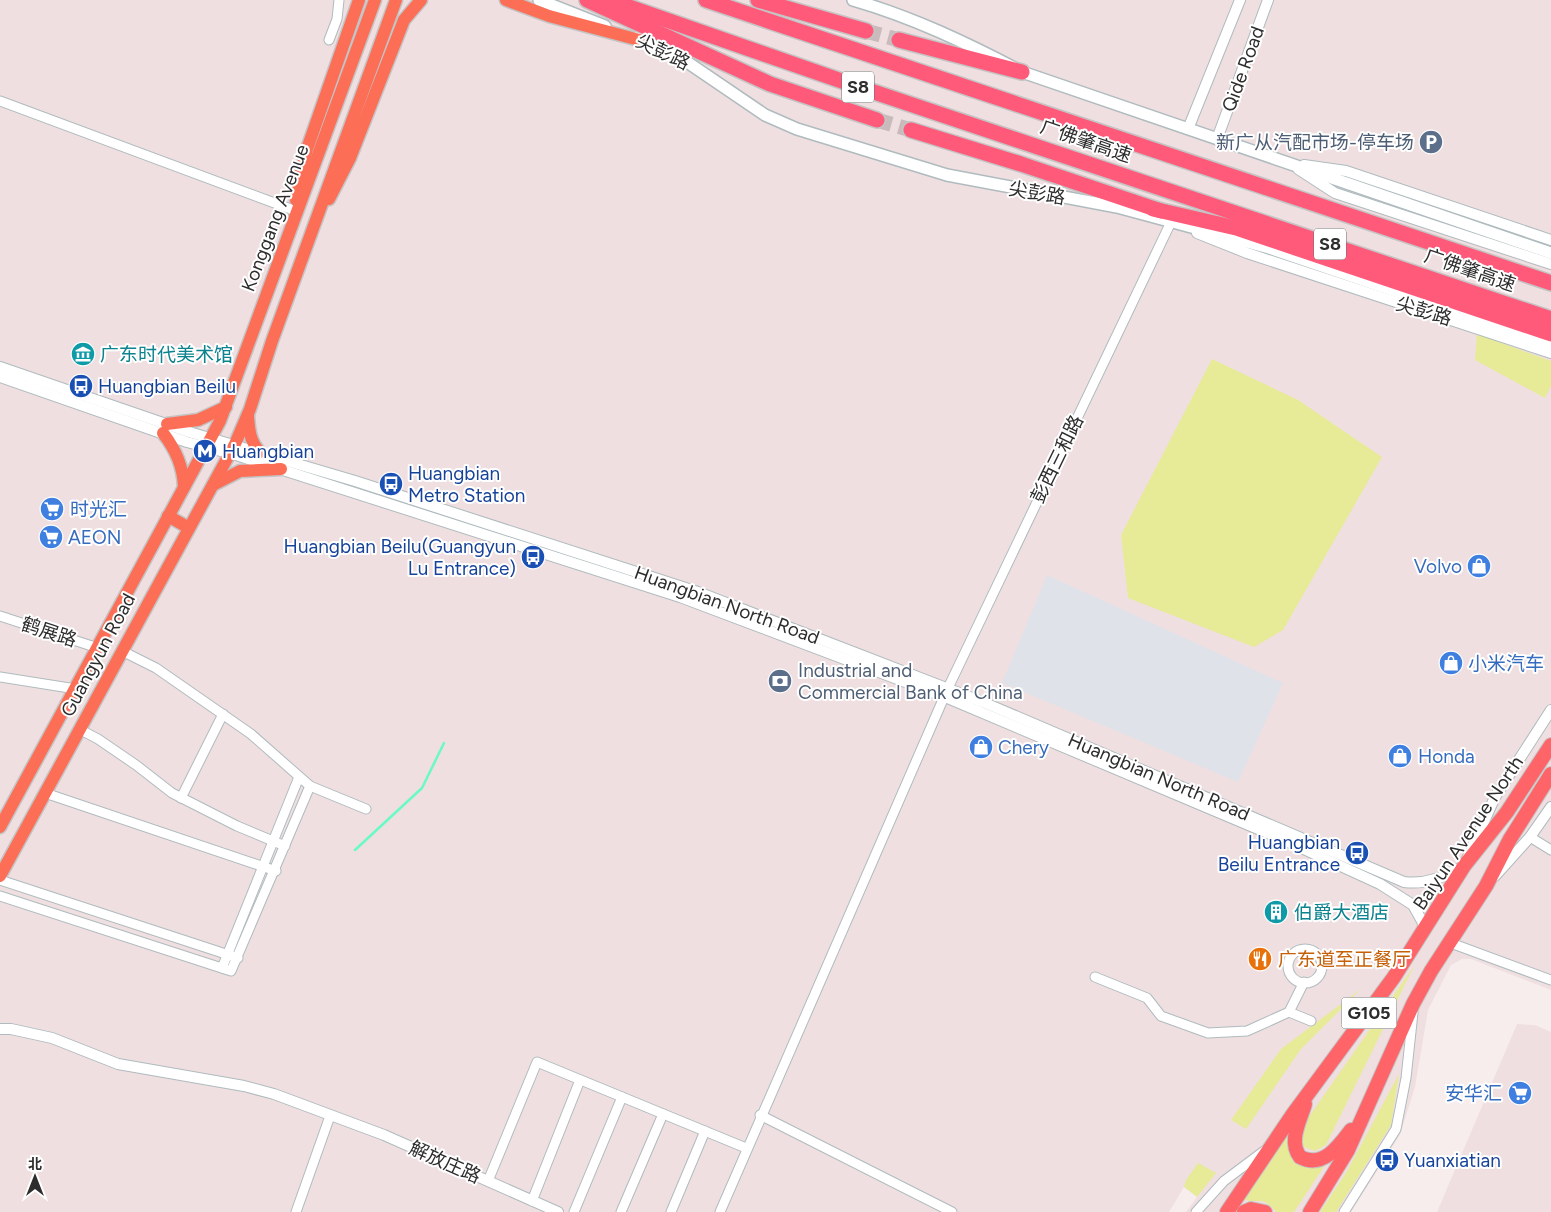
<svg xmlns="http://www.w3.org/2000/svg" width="1551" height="1212" viewBox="0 0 1551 1212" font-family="Figtree,'Noto Sans SC',sans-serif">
<rect width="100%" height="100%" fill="#f0dfe0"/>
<path fill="#dfe2e8" d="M1047,575L1283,683L1238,782L1002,683Z"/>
<g fill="#e7ea97">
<path d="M1477,334L1551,361V386L1545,398L1475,360Z"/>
<path d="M1212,359L1298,400L1382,457L1283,630L1254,647L1128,598L1121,535Z"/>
<path d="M1414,966L1326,1145L1315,1151L1304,1147L1300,1132L1306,1121Z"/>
<path d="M1361,989L1301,1049L1246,1129L1231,1120L1281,1049Z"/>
<path d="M1399,1074L1391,1125L1336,1212H1320L1346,1173Z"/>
<path d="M1287,1134L1289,1136C1287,1145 1288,1150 1294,1157L1327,1162L1294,1212H1276C1262,1194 1257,1205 1243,1199Z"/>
<path d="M1198,1163L1216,1173L1197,1197L1184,1187L1186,1180Z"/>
</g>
<g fill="#f7eded">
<path d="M1462,959H1471L1551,990V1032L1535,1025L1517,1024L1437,1212H1351L1400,1135L1415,1087L1428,1010L1451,965Z"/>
<path d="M1184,1187L1197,1197L1186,1212H1169Z"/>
</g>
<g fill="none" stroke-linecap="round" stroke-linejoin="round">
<path stroke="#6afac6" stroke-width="2.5" d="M355,850L422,788L444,743"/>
<g stroke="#c9bbbc" stroke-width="15" stroke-dasharray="15 8" stroke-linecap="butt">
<path d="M866,31L899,40"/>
<path d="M877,120L911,130"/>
</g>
<g stroke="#afbbbe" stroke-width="11">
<g id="minor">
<path d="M329,40L337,19L339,0"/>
<path d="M0,101L296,211"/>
<path d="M0,616L98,648"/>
<path d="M122,651L156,668L251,734L310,786L366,809"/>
<path d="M0,677L76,689"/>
<path d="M79,729L98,739L136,765L172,793L237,826L285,846"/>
<path d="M45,793L276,871"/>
<path d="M181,798L223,714"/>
<path d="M1530,837L1551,850"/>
<path d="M0,880L238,958"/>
<path d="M0,896L231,971L310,786"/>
<path d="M1448,942L1551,980"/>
<circle cx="1305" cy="966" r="17"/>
<path d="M222,968L299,777"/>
<path d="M1095,977L1147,998L1161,1016L1208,1033L1247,1031L1289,1012L1304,982"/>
<path d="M1289,1012L1311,1021"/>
<path d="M760,1115L952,1212"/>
<path d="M488,1181L537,1062L746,1148"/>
<path d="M532,1201L580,1080"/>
<path d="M296,1212L330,1116"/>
<path d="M574,1212L622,1097"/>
<path d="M621,1212L663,1114"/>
<path d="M671,1212L705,1131"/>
<path d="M720,1212L948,688L1171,222"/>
<path d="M1196,1212L1224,1181L1264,1151"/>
<path d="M1344,1212L1396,1129L1406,1078L1413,1013"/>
</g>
</g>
<g stroke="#afbbbe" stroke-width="12">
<g id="tertiary">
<path d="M1188,129L1240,0"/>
<path d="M1217,139L1268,0"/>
<path d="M1304,165L1346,171L1551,240"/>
<path d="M1298,169L1335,193L1551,264"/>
<path d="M1197,233L1247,253L1551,353"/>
<path d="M0,367L189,432L355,481L698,592L985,703L1404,882C1427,885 1445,876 1464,866L1495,797L1551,710"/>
<path d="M0,377L187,442L239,456L680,597L945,697L1284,840L1380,884L1413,905L1422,921L1425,931"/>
<path d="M1495,876L1530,837L1551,807"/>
<path d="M0,1029H11L52,1038L118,1064L244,1086L274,1094L384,1135L558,1212"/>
</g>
</g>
<g stroke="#afbbbe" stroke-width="14">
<g id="secondary">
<path d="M539,0L605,26"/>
<path d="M853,0C912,17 967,43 1022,72L1551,253"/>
<path d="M636,38L687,62L765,115L797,129L947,175L1117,207L1269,248L1551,344"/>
</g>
</g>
<g stroke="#c4c4c4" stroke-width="15">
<g id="primary">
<path d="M506,0L549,16L643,41"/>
<path d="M329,199L350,158L404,20L421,0"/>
<path d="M296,200L298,182L307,149L359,0"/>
<path d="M248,416C249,430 250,442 260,452"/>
<path d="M167,424L198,420L226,407"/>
<path d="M163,433C176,450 183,466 184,487"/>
<path d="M213,485L240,471L281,469"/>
<path d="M168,516L189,528"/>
<path d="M0,827L220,421L375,0"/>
<path d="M0,876L235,444L250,409L272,341L396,0"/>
</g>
</g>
<g stroke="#c4c4c4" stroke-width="16">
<g id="trunk">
<path d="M1305,1104C1300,1121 1288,1141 1300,1157C1323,1169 1339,1146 1351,1130"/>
<path d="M1227,1212L1293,1114L1394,977L1464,866L1507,812L1551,745"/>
<path d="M1244,1212L1251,1209L1265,1212"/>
<path d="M1310,1212L1348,1150L1413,1004L1431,971L1486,886L1510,839L1551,774"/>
</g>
</g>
<g stroke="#c4c4c4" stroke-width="18">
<g id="motorway">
<path d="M587,0L770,84L877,120"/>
<path d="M609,0L859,87L1551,319"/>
<path d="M706,0L1551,283"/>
<path d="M758,0L866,31"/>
<path d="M899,40L1022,72"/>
<path d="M911,130L1021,164L1161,211"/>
<path d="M1153,209L1236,228L1551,334"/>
</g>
</g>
<use href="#minor" stroke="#fff" stroke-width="9"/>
<use href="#tertiary" stroke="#fff" stroke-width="10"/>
<use href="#secondary" stroke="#fff" stroke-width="11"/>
<use href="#primary" stroke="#fd6e56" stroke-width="12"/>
<use href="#trunk" stroke="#fe6468" stroke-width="14"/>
<use href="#motorway" stroke="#ff5a7a" stroke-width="15"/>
</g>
<defs>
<g id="parking-disc" transform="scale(1.25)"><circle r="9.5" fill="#5c6f8a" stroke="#fff"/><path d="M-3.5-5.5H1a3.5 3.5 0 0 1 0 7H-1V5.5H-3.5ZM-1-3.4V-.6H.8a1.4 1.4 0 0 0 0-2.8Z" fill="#fff"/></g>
<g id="museum-disc" transform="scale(1.25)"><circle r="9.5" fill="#0f9aa8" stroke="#fff"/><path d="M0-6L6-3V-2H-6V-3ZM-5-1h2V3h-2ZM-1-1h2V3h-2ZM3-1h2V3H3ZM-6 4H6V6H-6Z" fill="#fff"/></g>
<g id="bus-disc" transform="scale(1.25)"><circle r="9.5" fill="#1a4fb4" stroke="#fff"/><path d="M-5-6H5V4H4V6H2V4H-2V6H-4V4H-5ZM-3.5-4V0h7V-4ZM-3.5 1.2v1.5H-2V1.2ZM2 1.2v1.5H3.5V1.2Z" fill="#fff"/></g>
<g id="metro-disc" transform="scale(1.25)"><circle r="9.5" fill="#1a4fb4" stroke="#fff"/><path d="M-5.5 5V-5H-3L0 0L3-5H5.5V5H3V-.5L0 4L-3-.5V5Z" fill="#fff"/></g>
<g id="supermarket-disc" transform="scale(1.25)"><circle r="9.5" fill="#3f7fe0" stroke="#fff"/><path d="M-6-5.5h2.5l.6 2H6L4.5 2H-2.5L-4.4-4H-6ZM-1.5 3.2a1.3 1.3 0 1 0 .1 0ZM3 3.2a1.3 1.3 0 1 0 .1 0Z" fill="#fff"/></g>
<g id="shop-disc" transform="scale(1.25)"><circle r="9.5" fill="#3f7fe0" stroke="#fff"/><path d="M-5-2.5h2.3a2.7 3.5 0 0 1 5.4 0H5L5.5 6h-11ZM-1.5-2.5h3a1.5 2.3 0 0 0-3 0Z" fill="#fff"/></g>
<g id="bank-disc" transform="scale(1.25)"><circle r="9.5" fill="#5c6f8a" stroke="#fff"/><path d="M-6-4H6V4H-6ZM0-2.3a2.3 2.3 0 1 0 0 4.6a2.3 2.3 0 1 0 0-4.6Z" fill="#fff"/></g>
<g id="building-disc" transform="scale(1.25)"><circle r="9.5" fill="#0f9aa8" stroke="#fff"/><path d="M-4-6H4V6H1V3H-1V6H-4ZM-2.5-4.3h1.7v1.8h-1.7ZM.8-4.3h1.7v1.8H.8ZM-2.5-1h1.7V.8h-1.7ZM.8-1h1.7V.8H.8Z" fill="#fff"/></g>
<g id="restaurant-disc" transform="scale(1.25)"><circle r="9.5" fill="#e8710a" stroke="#fff"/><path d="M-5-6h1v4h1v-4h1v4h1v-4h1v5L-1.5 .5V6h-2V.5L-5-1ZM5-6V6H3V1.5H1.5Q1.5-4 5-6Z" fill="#fff"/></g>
</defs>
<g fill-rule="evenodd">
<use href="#parking-disc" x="1431" y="142"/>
<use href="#museum-disc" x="83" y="354"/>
<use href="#bus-disc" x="81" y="386"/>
<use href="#metro-disc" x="205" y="451"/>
<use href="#bus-disc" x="391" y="484"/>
<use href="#supermarket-disc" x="52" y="509"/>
<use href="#supermarket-disc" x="51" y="537"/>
<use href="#bus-disc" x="533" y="557"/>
<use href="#shop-disc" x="1479" y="566"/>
<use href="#shop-disc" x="1451" y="663"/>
<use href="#bank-disc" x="780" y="681"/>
<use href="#shop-disc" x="981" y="747"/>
<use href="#shop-disc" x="1400" y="756"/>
<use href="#bus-disc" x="1357" y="853"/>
<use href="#building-disc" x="1276" y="912"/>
<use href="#restaurant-disc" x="1260" y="959"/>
<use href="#supermarket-disc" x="1520" y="1093"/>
<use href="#bus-disc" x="1387" y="1160"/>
</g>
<g text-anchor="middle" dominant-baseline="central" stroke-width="4" stroke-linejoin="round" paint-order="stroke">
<g fill="#fff" stroke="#6c6c6c" stroke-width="1">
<rect x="842" y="71.5" width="32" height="31" rx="4"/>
<rect x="1314" y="228.5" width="32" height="31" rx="4"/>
<rect x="1341.5" y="997.5" width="55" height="31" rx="4"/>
</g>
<g font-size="18" font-weight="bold" fill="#2d2d2d">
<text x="858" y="87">S8</text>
<text x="1330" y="244">S8</text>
<text x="1369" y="1013">G105</text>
</g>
<g font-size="19" fill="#2d2d2d" stroke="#fff">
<text transform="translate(663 52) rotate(26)">尖彭路</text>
<text transform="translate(1243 69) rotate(-70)">Qide Road</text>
<text transform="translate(1086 141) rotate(19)">广佛肇高速</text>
<text transform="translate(1037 193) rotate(10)">尖彭路</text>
<text transform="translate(275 218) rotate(-69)">Konggang Avenue</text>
<text transform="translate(1470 270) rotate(19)">广佛肇高速</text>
<text transform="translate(1424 311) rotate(17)">尖彭路</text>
<text transform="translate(1057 459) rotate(-64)">彭西三和路</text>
<text transform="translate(727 605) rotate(20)">Huangbian North Road</text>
<text transform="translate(49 632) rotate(18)">鹤展路</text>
<text transform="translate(98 655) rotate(-62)">Guangyun Road</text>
<text transform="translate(1159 777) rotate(23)">Huangbian North Road</text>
<text transform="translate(1468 833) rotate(-56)">Baiyun Avenue North</text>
<text transform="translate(445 1162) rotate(24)">解放庄路</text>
</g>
<g font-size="19" fill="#4e5e75" stroke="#fff" text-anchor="end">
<text x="1414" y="142">新广从汽配市场-停车场</text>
<text x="798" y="670" text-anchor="start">Industrial and<tspan x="798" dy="22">Commercial Bank of China</tspan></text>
</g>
<g font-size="19" fill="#0d838f" stroke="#fff" text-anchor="start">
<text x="100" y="354">广东时代美术馆</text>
<text x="1294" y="912">伯爵大酒店</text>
</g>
<g font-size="19" fill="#164399" stroke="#fff" text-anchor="start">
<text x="98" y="386">Huangbian Beilu</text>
<text x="222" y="451">Huangbian</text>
<text x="408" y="473">Huangbian<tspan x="408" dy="22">Metro Station</tspan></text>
<text x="516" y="546" text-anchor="end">Huangbian Beilu(Guangyun<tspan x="516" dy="22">Lu Entrance)</tspan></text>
<text x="1340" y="842" text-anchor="end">Huangbian<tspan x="1340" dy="22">Beilu Entrance</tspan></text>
<text x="1404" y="1160">Yuanxiatian</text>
</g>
<g font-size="19" fill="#366cbe" stroke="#fff" text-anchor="start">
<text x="70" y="509">时光汇</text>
<text x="68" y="537">AEON</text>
<text x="1462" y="566" text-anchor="end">Volvo</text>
<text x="1468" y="663">小米汽车</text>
<text x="998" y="747">Chery</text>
<text x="1418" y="756">Honda</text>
<text x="1502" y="1093" text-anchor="end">安华汇</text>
</g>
<g font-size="19" fill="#c56008" stroke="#fff" text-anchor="start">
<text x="1278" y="959">广东道至正餐厅</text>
</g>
</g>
<g transform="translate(35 1177)" stroke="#ffffff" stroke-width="4" paint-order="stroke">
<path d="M0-4L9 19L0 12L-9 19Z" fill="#2d2d2d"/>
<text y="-8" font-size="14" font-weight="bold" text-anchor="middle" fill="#2d2d2d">北</text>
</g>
</svg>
